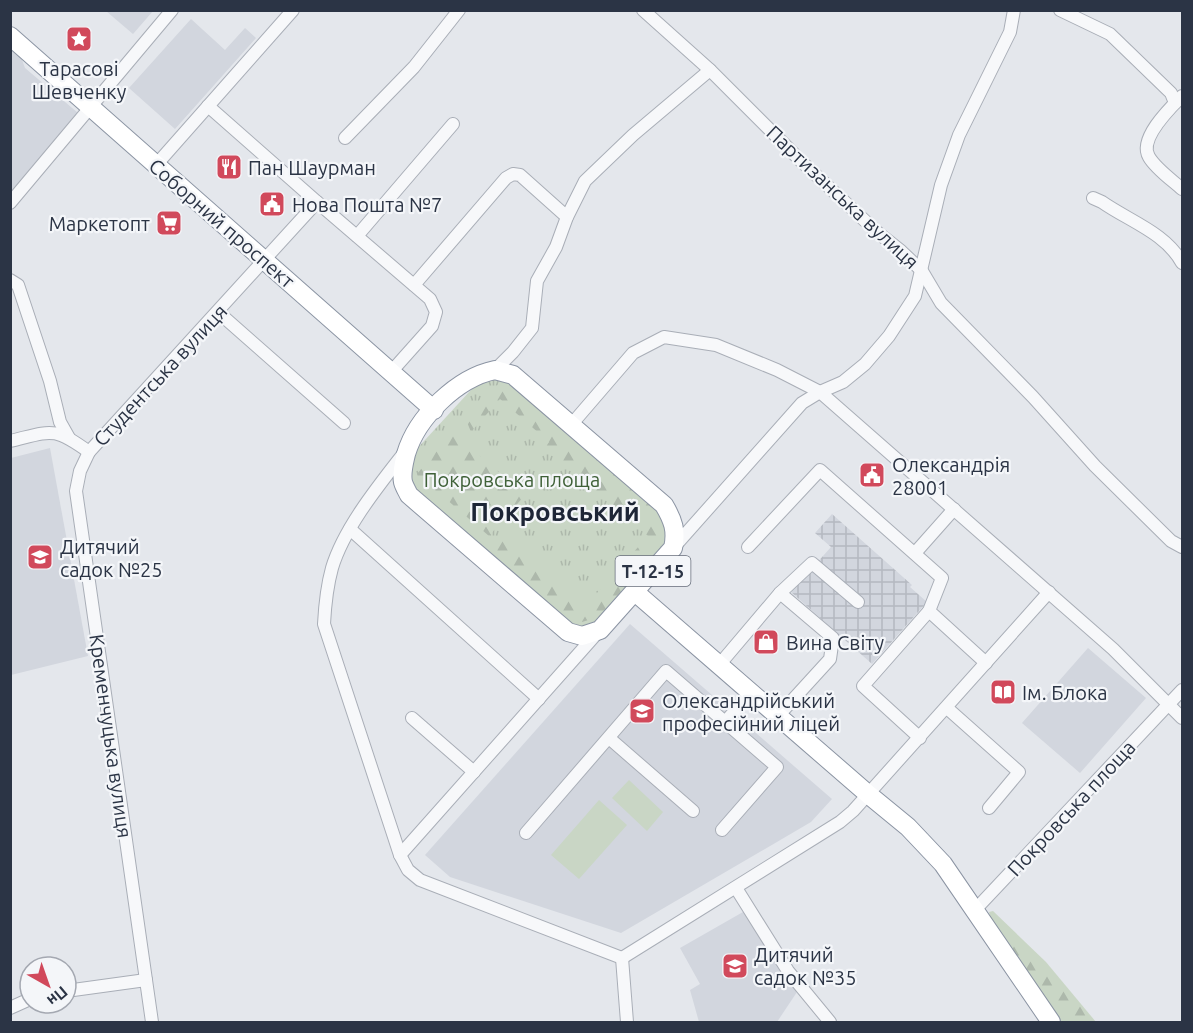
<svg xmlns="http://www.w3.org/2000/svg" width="1193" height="1033" viewBox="0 0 1193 1033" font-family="Ubuntu,sans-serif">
<defs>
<pattern id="industrial-grid" width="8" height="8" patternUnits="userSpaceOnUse" patternTransform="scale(1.5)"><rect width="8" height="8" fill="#d2d6de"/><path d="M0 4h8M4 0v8" fill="none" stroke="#b4b8c0"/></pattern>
<pattern id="grass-tufts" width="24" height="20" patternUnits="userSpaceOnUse" patternTransform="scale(1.5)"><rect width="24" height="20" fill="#c9d6c5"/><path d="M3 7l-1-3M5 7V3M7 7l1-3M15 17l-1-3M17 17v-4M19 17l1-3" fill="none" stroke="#adb8ab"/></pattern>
<pattern id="forest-firs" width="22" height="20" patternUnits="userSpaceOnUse" patternTransform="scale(1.5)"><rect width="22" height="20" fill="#c9d6c5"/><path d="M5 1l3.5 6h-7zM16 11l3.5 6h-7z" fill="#adb8ab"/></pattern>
</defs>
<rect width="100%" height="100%" fill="#e4e7ec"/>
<g fill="#d2d6de">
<path d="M106,11H153L133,34Z"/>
<path d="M191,19L225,50L245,28L256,38L175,129L129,88Z"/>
<path d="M11,48L21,57L25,68L78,113L11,194Z"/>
<path d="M50,448L88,656L11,675V458Z"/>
<path d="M630,624L832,799L811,822L621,933L450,877L425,855Z"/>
<path d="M1088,648L1146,698L1080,773L1022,723Z"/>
<path d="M743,912L797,992L777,1022H699L690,990L700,984L680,948Z"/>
</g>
<path fill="url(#industrial-grid)" d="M832,514L912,585L910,587L927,602L872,664L791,592L831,547L815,533Z"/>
<path fill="url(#grass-tufts)" d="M496,375L514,381L659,509L667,529L666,549L600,622L582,626L565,622L413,493L408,470L413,453L481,379Z"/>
<g fill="url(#forest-firs)">
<path d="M504,382L513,385L658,510L664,531L660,548L598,617L582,622L568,620L489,555L507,535L588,603L648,536L545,447L549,442L500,399L471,432L465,417L488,390Z"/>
<path d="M453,432L525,495L489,536L417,474Z"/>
<path d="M993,911L1046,962L1096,1022H1061L991,921L989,912Z"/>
</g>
<g fill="#c9d6c5">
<path d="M629,780L663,812L647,831L612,798Z"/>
<path d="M599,800L627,825L579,879L551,855Z"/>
</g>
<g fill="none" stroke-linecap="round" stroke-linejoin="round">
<g stroke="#a9aeb7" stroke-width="14">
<g id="minor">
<path d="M643,10L710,70L802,162L877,232L901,251L922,271L941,303L1033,397L1095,466L1171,541L1182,547"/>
<path d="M1060,10L1110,34L1171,93L1175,103"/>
<path d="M1182,96C1170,108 1138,139 1149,157C1156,169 1172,180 1182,189"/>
<path d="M345,138L414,67L459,10"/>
<path d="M156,165L293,10"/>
<path d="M1093,198L1102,202C1129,221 1166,233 1182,263"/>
<path d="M317,202L430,299L436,312L432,326L391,372"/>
<path d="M10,203L172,10"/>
<path d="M357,236L453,124"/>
<path d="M10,280L18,285L50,381L60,422L69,438"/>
<path d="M414,285L506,178L513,174L520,175L567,217"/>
<path d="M218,312L344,423"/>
<path d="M495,370L513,352L532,328L537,281L556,247L567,217L585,181L633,135L710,70"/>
<path d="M571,425L633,353L664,337L716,345L777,370L820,392L1113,649L1182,718"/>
<path d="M10,441C52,431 53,426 89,452L317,202L208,106"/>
<path d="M89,452L80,471L76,491L152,1022"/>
<path d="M404,453C379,485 344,528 332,568C327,586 325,605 324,624L400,855L408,870L420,880L622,958"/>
<path d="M350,529L539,699"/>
<path d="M674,547L802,403L820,392L843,382L865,364L889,336L915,296L941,185L959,135L1010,32L1014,10"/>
<path d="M748,547L820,470L942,578L929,611L986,663"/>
<path d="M915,553L954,509"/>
<path d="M719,665L780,593L812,563L858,602"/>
<path d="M947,708L1019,772L989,808"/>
<path d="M778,716L830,659L833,638L780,593"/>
<path d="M412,718L474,772"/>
<path d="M725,722L751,693"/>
<path d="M609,738L693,811"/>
<path d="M920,738L863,686L929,611"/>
<path d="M526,833L666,671L777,767L722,830"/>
<path d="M400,855L598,632"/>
<path d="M736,888L788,971L830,1022"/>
<path d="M974,911L1182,690"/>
<path d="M622,958L840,822L853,811L1049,592"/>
<path d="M622,958L627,1022"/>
<path d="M66,991L146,980"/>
<path d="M10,1008L30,999"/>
</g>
</g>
<g stroke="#8b94a3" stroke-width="20">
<g id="highway">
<path d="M10,36L434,410"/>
<path d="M495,370L513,375L664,505C673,520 677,531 673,548L600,630L582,636L568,632L409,495C407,491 404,486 403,482C401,473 404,463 406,454C417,417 457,378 495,370Z"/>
<path d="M635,592L869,795L908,827L943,864L1051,1022"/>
</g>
</g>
<use href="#minor" stroke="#f7f8fa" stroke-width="12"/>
<use href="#highway" stroke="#fff" stroke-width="18"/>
</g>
<defs>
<g id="sight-square" transform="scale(1.35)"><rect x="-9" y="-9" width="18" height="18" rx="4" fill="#d1495b" stroke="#f4f6f9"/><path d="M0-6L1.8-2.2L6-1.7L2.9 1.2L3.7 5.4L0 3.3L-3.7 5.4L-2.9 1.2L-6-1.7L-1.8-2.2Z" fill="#fff"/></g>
<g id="restaurant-square" transform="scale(1.35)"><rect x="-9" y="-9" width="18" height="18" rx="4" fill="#d1495b" stroke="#f4f6f9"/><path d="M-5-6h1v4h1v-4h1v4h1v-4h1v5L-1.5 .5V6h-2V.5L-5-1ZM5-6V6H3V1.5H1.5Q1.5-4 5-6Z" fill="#fff"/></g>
<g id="civic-square" transform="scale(1.35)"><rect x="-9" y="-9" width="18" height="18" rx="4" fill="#d1495b" stroke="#f4f6f9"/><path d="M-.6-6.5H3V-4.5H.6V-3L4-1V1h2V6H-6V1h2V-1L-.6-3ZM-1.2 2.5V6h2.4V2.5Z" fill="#fff"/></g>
<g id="supermarket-square" transform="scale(1.35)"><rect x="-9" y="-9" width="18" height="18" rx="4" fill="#d1495b" stroke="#f4f6f9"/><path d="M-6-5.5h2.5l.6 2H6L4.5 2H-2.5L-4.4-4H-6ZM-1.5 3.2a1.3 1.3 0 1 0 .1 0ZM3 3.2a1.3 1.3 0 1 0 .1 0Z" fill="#fff"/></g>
<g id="school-square" transform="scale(1.35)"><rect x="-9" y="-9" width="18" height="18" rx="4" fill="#d1495b" stroke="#f4f6f9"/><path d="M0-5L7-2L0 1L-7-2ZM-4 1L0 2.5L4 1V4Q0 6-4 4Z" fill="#fff"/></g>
<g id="shop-square" transform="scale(1.35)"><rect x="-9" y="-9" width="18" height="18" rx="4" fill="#d1495b" stroke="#f4f6f9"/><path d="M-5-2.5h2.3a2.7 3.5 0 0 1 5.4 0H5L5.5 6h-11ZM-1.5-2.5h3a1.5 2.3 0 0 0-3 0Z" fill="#fff"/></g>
<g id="library-square" transform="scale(1.35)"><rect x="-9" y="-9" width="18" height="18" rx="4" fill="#d1495b" stroke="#f4f6f9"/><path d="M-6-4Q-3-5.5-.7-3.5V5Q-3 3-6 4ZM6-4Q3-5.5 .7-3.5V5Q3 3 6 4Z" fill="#fff"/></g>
<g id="university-square" transform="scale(1.35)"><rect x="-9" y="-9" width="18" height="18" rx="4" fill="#d1495b" stroke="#f4f6f9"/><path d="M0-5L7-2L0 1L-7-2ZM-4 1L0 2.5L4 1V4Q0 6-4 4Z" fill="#fff"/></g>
</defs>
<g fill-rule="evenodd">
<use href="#sight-square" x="79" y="39"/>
<use href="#restaurant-square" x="229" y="167"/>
<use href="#civic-square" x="272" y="204"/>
<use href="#supermarket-square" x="169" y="223"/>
<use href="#civic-square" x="872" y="475"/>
<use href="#school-square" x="40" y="557"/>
<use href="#shop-square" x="766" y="642"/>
<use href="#library-square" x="1003" y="692"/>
<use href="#university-square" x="642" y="711"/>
<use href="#school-square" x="735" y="966"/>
</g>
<g text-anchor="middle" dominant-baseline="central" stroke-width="4.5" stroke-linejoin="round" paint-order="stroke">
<rect fill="#f4f6f9" stroke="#676e7b" stroke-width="1.5" x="615.5" y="556" width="75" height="30" rx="4.5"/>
<g font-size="18" font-weight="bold" fill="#2b3445">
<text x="653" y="571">Т-12-15</text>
</g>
<g font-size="20" fill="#2b3445" stroke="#f4f6f9" text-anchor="start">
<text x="79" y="68" text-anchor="middle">Тарасові<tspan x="79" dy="23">Шевченку</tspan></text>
<text x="248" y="167">Пан Шаурман</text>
<text x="292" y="204">Нова Пошта №7</text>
<text x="150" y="223" text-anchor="end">Маркетопт</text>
<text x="892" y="464">Олександрія<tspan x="892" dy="23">28001</tspan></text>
<text x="60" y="546">Дитячий<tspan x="60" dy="23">садок №25</tspan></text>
<text x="786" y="642">Вина Світу</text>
<text x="1022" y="692">Ім. Блока</text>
<text x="662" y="700">Олександрійський<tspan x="662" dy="23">професійний ліцей</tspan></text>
<text x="754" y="954">Дитячий<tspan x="754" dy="23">садок №35</tspan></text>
</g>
<g font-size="20" fill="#2b3445" stroke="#f4f6f9">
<text transform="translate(843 197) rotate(43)">Партизанська вулиця</text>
<text transform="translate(222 223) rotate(41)">Соборний проспект</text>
<text transform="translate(160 375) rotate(-47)">Студентська вулиця</text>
<text transform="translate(111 736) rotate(82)">Кременчуцька вулиця</text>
<text transform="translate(1071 808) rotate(-47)">Покровська площа</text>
</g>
<g font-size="20" fill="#3f6138" stroke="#f4f6f9">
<text x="512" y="479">Покровська площа</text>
</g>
<g font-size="26" font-weight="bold" fill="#1d2536" stroke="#f4f6f9">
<text x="555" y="511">Покровський</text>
</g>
</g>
<rect width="1193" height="1033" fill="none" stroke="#2b3445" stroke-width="24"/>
<g transform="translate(48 985) rotate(140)"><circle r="28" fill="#f4f6f9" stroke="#a4a8b1" stroke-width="1.5"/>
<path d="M0-4.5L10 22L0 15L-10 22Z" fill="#d1495b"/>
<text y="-9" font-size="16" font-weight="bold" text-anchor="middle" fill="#2b3445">Пн</text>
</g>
</svg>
